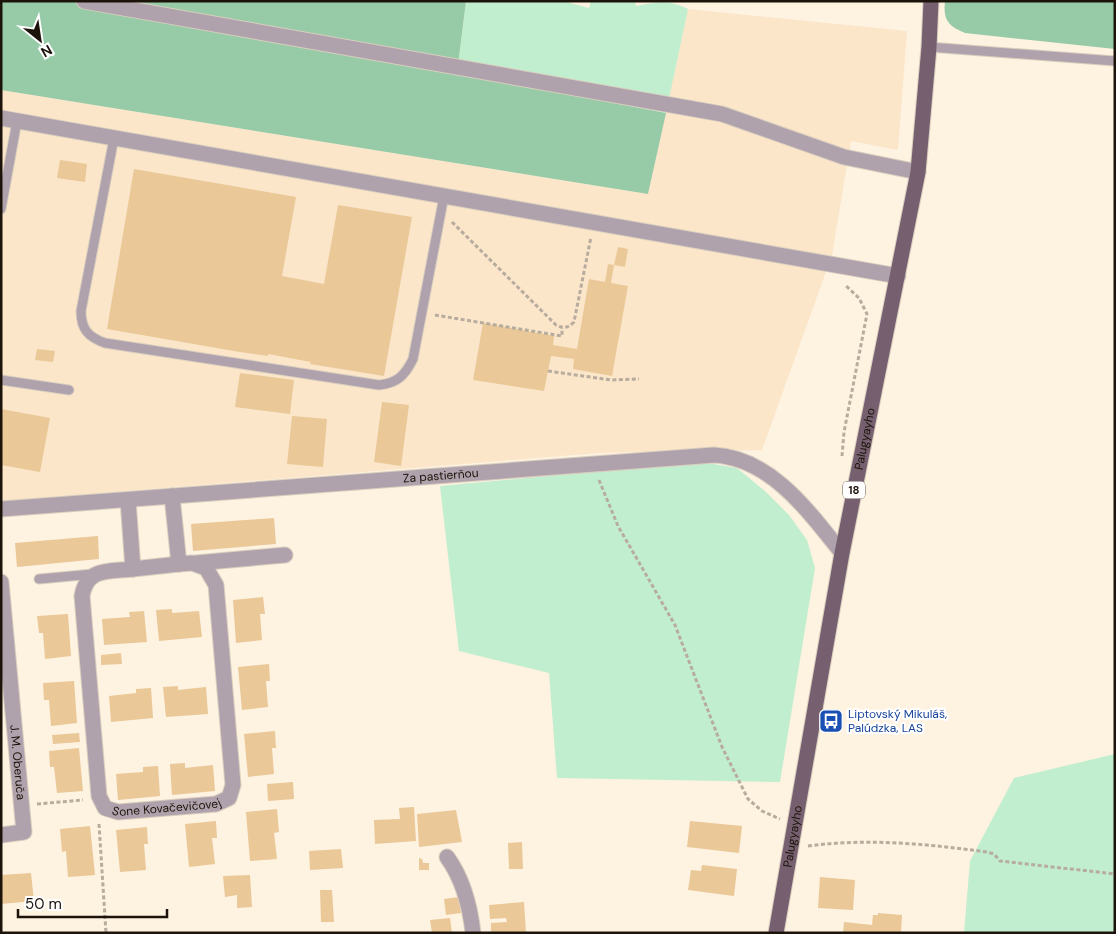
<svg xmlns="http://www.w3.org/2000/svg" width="1116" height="934" viewBox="0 0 1116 934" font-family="'DM Sans',sans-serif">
<rect width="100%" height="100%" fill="#fef2e1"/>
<path fill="#fbe6ca" d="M688,9L907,31L898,150L851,141L832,255L762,450L600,453L1,501V90L648,194Z"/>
<g fill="#c1eece">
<path d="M466,1H563L589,8L591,1H635L636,6C657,2 670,0 688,9L666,113L457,73Z"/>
<path d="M702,462L737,468L765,491L789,515L807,540L815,568L780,782L557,778L549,673L459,651L440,486Z"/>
<path d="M1115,754V933H964L970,861L1014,778Z"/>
</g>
<g fill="#97caa7">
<path d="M1,1H466L457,73L666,113L648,194L1,90Z"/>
<path d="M945,1H1115V49L965,33C948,26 943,20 945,1Z"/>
</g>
<g fill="#eac898">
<path d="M60,160L87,164L85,182L57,178Z"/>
<path d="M134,169L296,197L282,276L324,284L338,205L412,217L384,376L310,364L311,362L268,354V356L240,352L107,329Z"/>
<path d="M618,247L628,249L625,267L614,265Z"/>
<path d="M608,264L614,265L611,283L628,286L612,376L573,369L574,359L551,356L544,391L473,380L483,323L554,336L553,345L577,349L589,279L605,282Z"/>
<path d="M37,349L55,351L53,362L35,360Z"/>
<path d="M240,373L294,380L290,414L235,407Z"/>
<path d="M382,402L409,405L401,466L374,462Z"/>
<path d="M1,409L50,418L40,472L1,465Z"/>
<path d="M292,416L327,419L323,467L287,464Z"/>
<path d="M274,518L276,544L193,551L191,524Z"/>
<path d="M98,536L99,559L17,567L15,543Z"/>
<path d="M263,597L265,614H260L262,640L236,643L233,600Z"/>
<path d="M172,609V613L199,611L202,637L159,641L156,610Z"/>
<path d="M144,611L147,642L104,645L102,619L130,617L129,612Z"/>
<path d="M68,614L71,656L45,659L43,633H39L37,616Z"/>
<path d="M121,653L122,664L101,665V655Z"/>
<path d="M269,664L270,681H266L268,707L242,710L238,667Z"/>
<path d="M74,681L77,723L51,726L49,700H44L43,683Z"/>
<path d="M178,686V690L206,687L208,714L166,717L163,687Z"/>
<path d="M151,688L153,718L111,722L109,696L136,693V689Z"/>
<path d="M275,731L276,748H272L274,774L248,777L244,734Z"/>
<path d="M79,733L80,742L53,744L52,735Z"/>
<path d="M79,748L83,791L57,793L54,767H50L49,751Z"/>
<path d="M185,763V768L213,765L215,791L172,795L170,764Z"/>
<path d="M158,766L160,796L118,800L116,774L143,772V767Z"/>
<path d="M293,782L294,799L268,801L267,784Z"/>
<path d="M414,807L416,841L375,844L374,820L400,819L399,808Z"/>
<path d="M277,809L279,832L274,833L277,859L250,861L246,812Z"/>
<path d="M456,810L462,842L419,847L417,814Z"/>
<path d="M216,821L217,838H212L215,864L189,867L185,824Z"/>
<path d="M690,821L742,826L739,853L687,847Z"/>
<path d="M90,826L95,875L68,877L66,851L62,852L60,829Z"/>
<path d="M147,827L148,844H144L146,870L120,872L116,830Z"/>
<path d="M522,842L523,869H509L508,843Z"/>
<path d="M341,849L343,868L310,870L309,851Z"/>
<path d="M419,858L422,859L423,863H429V870H419Z"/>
<path d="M702,865L737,869L734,896L688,890L691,870L701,871Z"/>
<path d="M31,873L34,901L1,904V875Z"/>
<path d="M250,875L252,907L237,908V895L225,897L223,876Z"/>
<path d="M820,877L855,880L853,910L818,908Z"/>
<path d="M320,890H332L334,922H321Z"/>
<path d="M459,897L461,913L446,915L444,899Z"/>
<path d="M524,902L526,933H491V923L507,922L506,918L490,919L489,905Z"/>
<path d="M878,913L902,915L901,933H843L844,922L872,925L873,915H878Z"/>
<path d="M450,918L452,933H432L430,920Z"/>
</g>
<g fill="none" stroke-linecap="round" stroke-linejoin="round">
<g stroke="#dacebf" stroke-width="11">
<g id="service">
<path d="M929,47L1115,61"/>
<path d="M114,138L81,311C81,329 88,337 105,343L379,385C398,383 405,375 413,359L444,196"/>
<path d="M1,209L17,121"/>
<path d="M1,380L69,390"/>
<path d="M39,579L93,574"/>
</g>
</g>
<g stroke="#dacebf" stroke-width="17">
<g id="minor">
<path d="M84,1L722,114L844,157L918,172"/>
<path d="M1,118L898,276"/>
<path id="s1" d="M128,500L133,569C109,572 87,567 82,596L99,796L105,808L118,812L216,804L229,798L233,785L216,585L206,568L192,563L179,564L172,496"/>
<path id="s2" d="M1,509L714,455C771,458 809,512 842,553"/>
<path d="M196,563L285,555"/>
<path d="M133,569L179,564"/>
<path id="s3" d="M1,582L24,832L1,835"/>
<path d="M447,857C463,879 470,906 473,933"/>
</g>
</g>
<g stroke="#dacebf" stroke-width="17">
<g id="primary">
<path id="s4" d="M776,933L842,553L918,172L929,47L931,1"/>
</g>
</g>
<g stroke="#b7ac9d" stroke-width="3" stroke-dasharray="4 2.5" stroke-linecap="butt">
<path d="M452,222L556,325C564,329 568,328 574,322L591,237"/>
<path d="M435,315L562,336V328"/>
<path d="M548,371L611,380L639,379"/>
<path d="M842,456L844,432L867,314L859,298L845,285"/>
<path d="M599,480L618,526L675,625L722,747L748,799L762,811L780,819"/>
<path d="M37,804L83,800"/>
<path d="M99,824L106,933"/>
<path d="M808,846C868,838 928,844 987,852L994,854L1000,861L1115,874"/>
</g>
<use href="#service" stroke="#afa2ac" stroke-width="9"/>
<use href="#minor" stroke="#afa2ac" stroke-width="15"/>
<use href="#primary" stroke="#766070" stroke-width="15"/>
</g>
<defs>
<g id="bus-square" transform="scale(1.25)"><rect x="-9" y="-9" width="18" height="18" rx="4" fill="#1a4fb4" stroke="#fff"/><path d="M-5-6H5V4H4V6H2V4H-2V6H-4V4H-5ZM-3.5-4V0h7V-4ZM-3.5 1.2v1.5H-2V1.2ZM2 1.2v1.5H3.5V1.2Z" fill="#fff"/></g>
</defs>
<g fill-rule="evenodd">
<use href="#bus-square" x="831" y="721"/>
</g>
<g text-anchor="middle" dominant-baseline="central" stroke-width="4.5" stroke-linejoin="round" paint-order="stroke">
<rect fill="#fff" stroke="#605a54" stroke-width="1" x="843" y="481.5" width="22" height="17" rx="4"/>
<g font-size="11" font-weight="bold" fill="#1c140a">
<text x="854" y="490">18</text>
</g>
<g font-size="12" fill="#1c140a" stroke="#fff">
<text stroke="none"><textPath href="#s4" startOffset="502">Palugyayho</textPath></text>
<text stroke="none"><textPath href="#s2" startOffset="441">Za pastierňou</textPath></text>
<text stroke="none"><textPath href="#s3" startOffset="181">J. M. Oberuča</textPath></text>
<text stroke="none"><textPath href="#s1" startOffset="410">Sone Kovačevičovej</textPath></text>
<text stroke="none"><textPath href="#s4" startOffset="98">Palugyayho</textPath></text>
</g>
<g font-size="12" fill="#164399" stroke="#fff" text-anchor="start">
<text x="848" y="714">Liptovský Mikuláš,<tspan x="848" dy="14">Palúdzka, LAS</tspan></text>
</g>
</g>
<rect width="1116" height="934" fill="none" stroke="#1c140a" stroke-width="5"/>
<g transform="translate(40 40) rotate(150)" stroke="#ffffff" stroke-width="4" paint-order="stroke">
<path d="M0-4L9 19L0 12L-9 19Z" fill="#1c140a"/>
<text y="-8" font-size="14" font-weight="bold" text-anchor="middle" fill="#1c140a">N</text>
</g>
<path d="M18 909v8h149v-8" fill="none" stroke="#1c140a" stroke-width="2.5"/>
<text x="25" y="909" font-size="15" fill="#1c140a" stroke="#ffffff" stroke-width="4" paint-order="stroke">50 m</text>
</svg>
